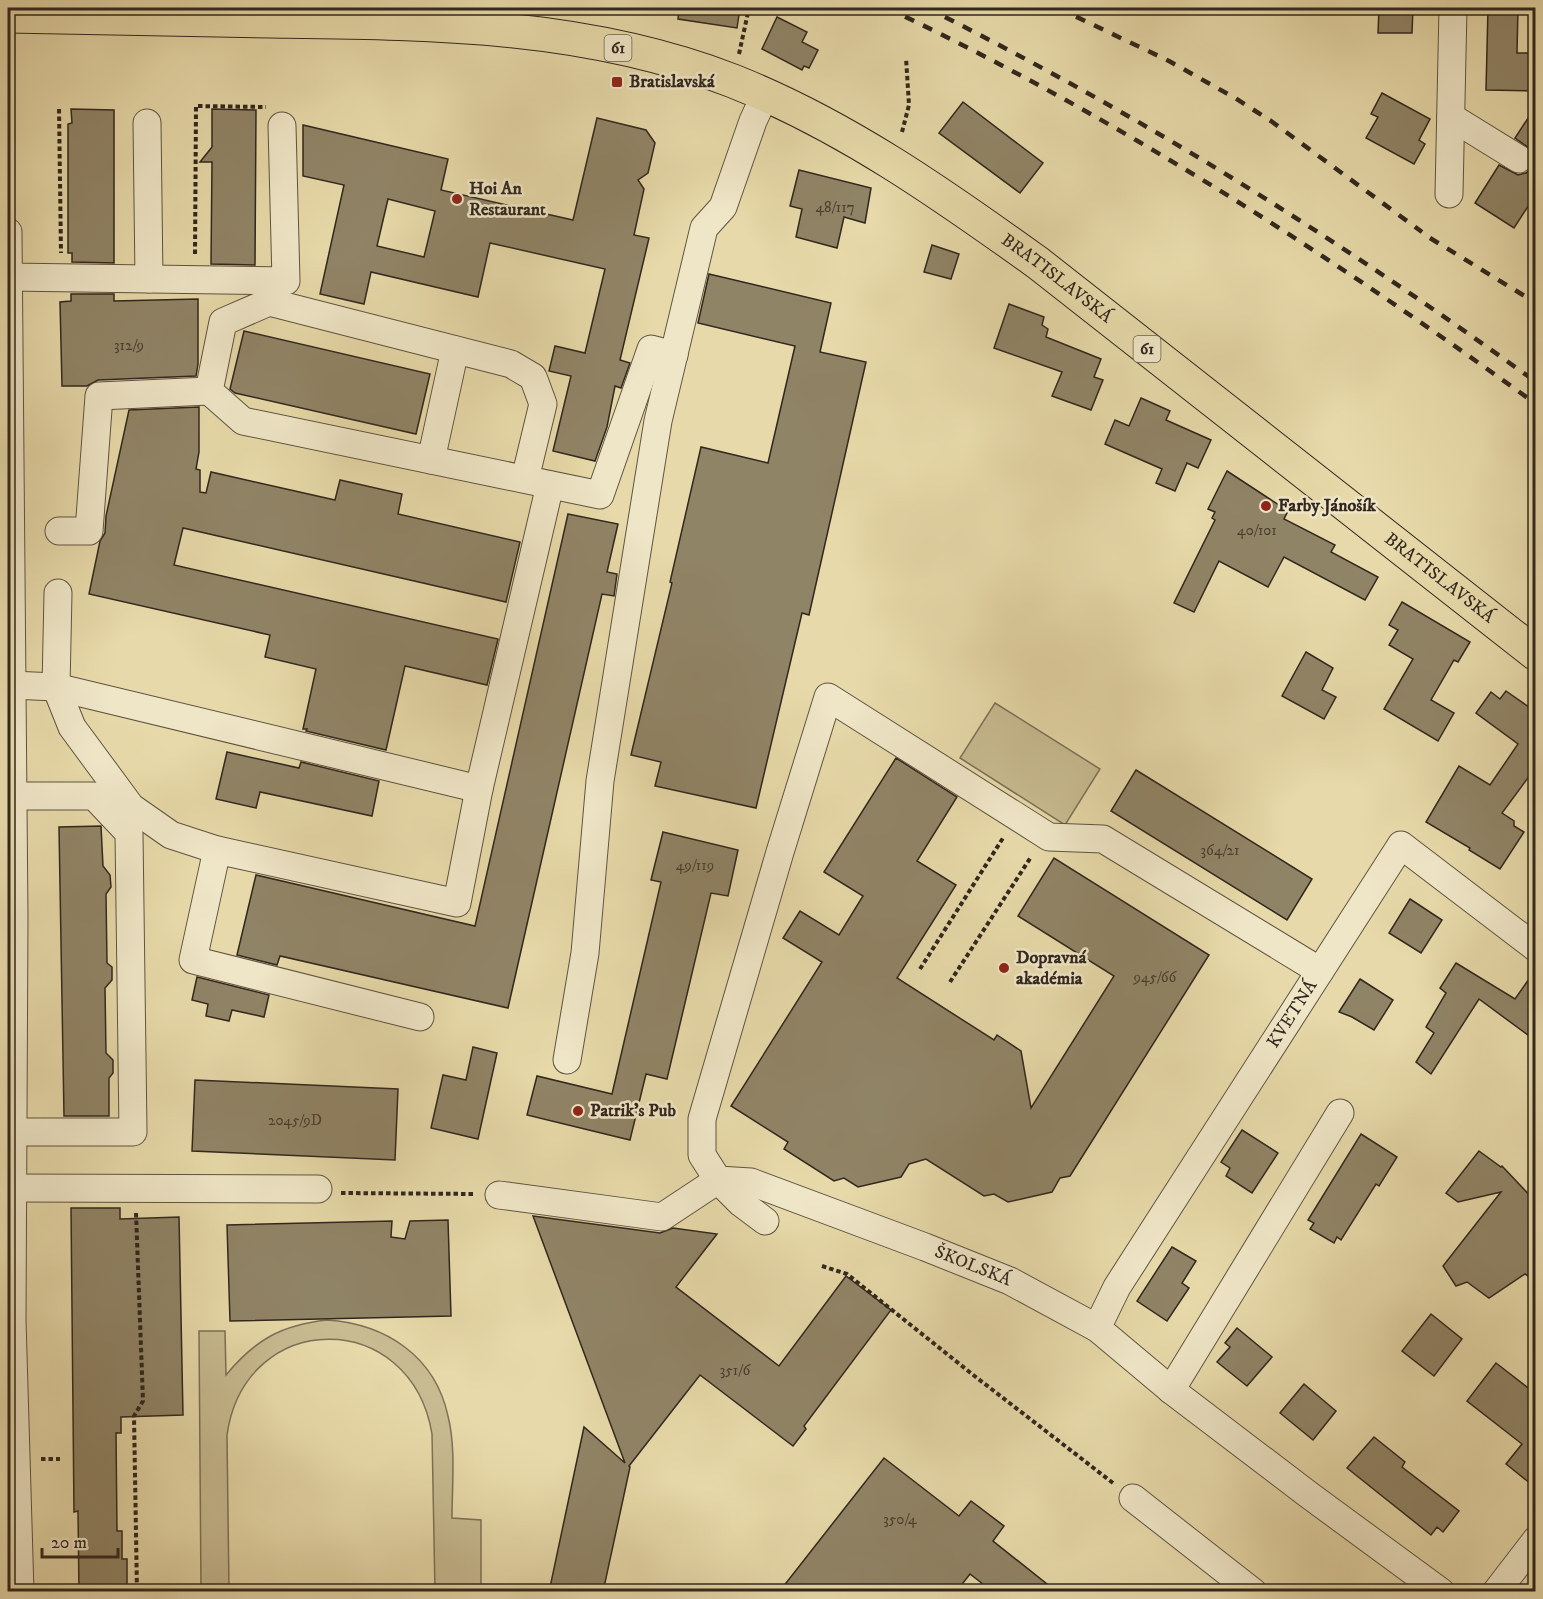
<svg xmlns="http://www.w3.org/2000/svg" width="1543" height="1599" viewBox="0 0 1543 1599" font-family="'IM FELL DW Pica',serif">
<rect width="100%" height="100%" fill="#e7d9a9"/>
<filter id="stains"><feTurbulence type="fractalNoise" baseFrequency=".00333" numOctaves="4"/><feColorMatrix values="0 0 0 0 .2 0 0 0 0 .09 0 0 0 0 .02 0 0 0 .5 -.17"/></filter>
<radialGradient id="worn" r=".72"><stop offset=".6" stop-color="#630" stop-opacity="0"/><stop offset="1" stop-color="#630" stop-opacity=".3"/></radialGradient>
<g fill="#c8bb91" stroke="#7c7158" stroke-width="1.5">
<path d="M995,703L1100,769L1065,825L960,758Z"/>
<path d="M327,1320C386,1324 435,1356 448,1416C456,1448 452,1485 452,1518L481,1520V1591H435L432,1434C411,1307 245,1308 227,1435L229,1591H201L199,1331H225L226,1375C255,1340 281,1325 327,1320Z"/>
</g>
<g fill="#908466" stroke="#31271e" stroke-width="1.5" fill-rule="evenodd">
<path d="M679,8H740L737,28L678,19Z"/>
<path d="M1379,8H1413L1412,33H1378Z"/>
<path d="M1488,8H1518L1517,53H1536V91L1486,90Z"/>
<path d="M777,17L807,32L802,42L818,50L809,68L804,66L802,70L762,49Z"/>
<path d="M1382,93L1430,119L1419,140L1425,144L1414,164L1366,138L1378,117L1371,114Z"/>
<path d="M963,102L1043,163L1020,193L939,133Z"/>
<path d="M1536,106V194L1514,228L1475,203L1499,165L1518,175L1526,173L1532,168L1535,160L1533,151L1515,138Z"/>
<path d="M71,109L114,110V263L72,262V253H68V124L72,123Z"/>
<path d="M212,109L256,110L255,265L211,264L212,162H200L212,147Z"/>
<path d="M597,118L646,130L655,143L648,173L638,180L644,189L634,235L649,238L620,360L630,363L621,388L615,386L607,427L595,461L553,451L571,376L549,371L555,346L585,353L605,269L490,243L478,297L371,272L364,304L320,294L344,185L303,176V125L448,159L441,190L573,220ZM388,199L435,211L424,257L377,246Z"/>
<path d="M799,170L871,188L865,223L844,217L837,248L796,237L802,209L790,206Z"/>
<path d="M932,245L959,254L951,279L924,272Z"/>
<path d="M709,274L831,303L820,352L866,362L809,615L802,613L756,808L655,786L661,762L631,755L672,583L670,582L701,447L768,463L795,346L698,323Z"/>
<path d="M71,294H114V301L198,299V364L196,376L98,380L87,386H62L60,302L71,301Z"/>
<path d="M1009,304L1044,317L1042,325L1048,329L1046,337L1101,359L1094,377L1103,380L1091,410L1052,396L1062,372L994,348Z"/>
<path d="M244,331L430,374L416,434L235,393L230,389Z"/>
<path d="M1141,398L1170,411L1166,420L1211,440L1198,468L1187,463L1175,491L1156,483L1162,469L1105,444L1115,420L1129,426Z"/>
<path d="M199,407V452L196,469L200,470V492L206,493L211,472L335,500L340,480L402,494L398,514L520,542L506,602L183,528L174,565L498,639L487,685L405,666L386,750L306,731L307,729H303L316,669L265,657L270,635L89,594L100,541L105,533L106,516L129,410Z"/>
<path d="M1227,471L1288,511L1284,519L1335,545L1331,552L1378,577L1365,600L1284,557L1268,587L1219,561L1194,612L1174,603L1215,520L1212,518L1215,512L1208,509Z"/>
<path d="M568,514L618,524L607,572L617,574L614,596L602,594L508,1008L280,956L277,965L237,955L256,875L475,926Z"/>
<path d="M1402,602L1470,642L1458,662L1454,660L1431,700L1454,713L1438,741L1384,709L1413,659L1389,645L1398,630L1389,625Z"/>
<path d="M1306,652L1333,668L1322,690L1336,697L1324,719L1282,696Z"/>
<path d="M1506,691L1536,712V767L1502,813L1514,821V826L1524,832L1500,869L1469,850L1470,848L1426,822L1459,766L1490,785L1518,744L1476,713L1491,692L1500,699Z"/>
<path d="M227,752L299,768L301,762L379,781L372,816L260,792L256,808L216,799Z"/>
<path d="M896,758L957,797L917,861L956,885L897,978L994,1040L997,1035L1021,1051L1031,1108L1114,976L1018,916L1054,858L1209,955L1070,1176L1060,1178L1052,1192L1008,1202L994,1194L984,1196L926,1159L909,1164L901,1177L858,1187L844,1178L834,1181L784,1149L788,1142L731,1106L822,962L783,938L800,911L839,935L863,896L824,872Z"/>
<path d="M1136,770L1312,879L1287,920L1111,811Z"/>
<path d="M101,826L103,866L110,875L111,887L106,894L107,963L112,967V980L105,988L106,1053L113,1060V1073L109,1078V1116H64L59,827Z"/>
<path d="M663,832L738,850L728,896L711,893L667,1079L646,1074L630,1140L527,1115L537,1076L612,1094L661,882L651,880Z"/>
<path d="M1410,899L1442,920L1421,953L1389,933Z"/>
<path d="M1456,963L1515,999L1536,969V1041L1479,999L1431,1074L1416,1062L1434,1033L1426,1027L1446,993L1440,988Z"/>
<path d="M197,977L269,995L264,1017L232,1010L229,1021L206,1016L208,1004L192,1000Z"/>
<path d="M1360,979L1393,1000L1374,1030L1352,1017L1339,1012Z"/>
<path d="M473,1047L497,1053L478,1139L431,1128L443,1075L466,1080Z"/>
<path d="M195,1080L398,1089L395,1160L192,1151Z"/>
<path d="M1242,1130L1278,1153L1252,1193L1226,1176L1230,1168L1221,1162Z"/>
<path d="M1361,1134L1397,1157L1379,1186L1376,1184L1341,1240L1337,1237L1334,1243L1310,1229L1314,1223L1308,1220Z"/>
<path d="M1479,1151L1501,1167L1502,1166L1536,1202V1282L1525,1274L1489,1298L1467,1282L1456,1286L1443,1266L1501,1192L1458,1202L1446,1193Z"/>
<path d="M71,1208H120V1219L179,1217L183,1415L121,1417V1433H116L117,1531H122V1559H127V1592H79L78,1511L74,1512Z"/>
<path d="M533,1216L660,1233L673,1228L717,1234L676,1287L779,1366L846,1276L891,1310L804,1426L806,1429L793,1446L700,1375L629,1466L630,1467L603,1592H549L584,1427L625,1463Z"/>
<path d="M448,1220L451,1316L230,1321L227,1225L392,1221L391,1237L405,1239L410,1221Z"/>
<path d="M1172,1247L1196,1261L1182,1283L1189,1288L1167,1321L1137,1301Z"/>
<path d="M1431,1314L1462,1339L1434,1376L1402,1351Z"/>
<path d="M1237,1328L1272,1357L1247,1386L1217,1362L1230,1347L1225,1343Z"/>
<path d="M1496,1363L1536,1394V1488L1506,1464L1522,1444L1467,1401Z"/>
<path d="M1304,1384L1336,1411L1313,1440L1280,1413Z"/>
<path d="M1374,1437L1405,1462L1402,1467L1459,1511L1443,1532L1437,1527L1431,1535L1347,1468Z"/>
<path d="M884,1458L959,1516L971,1501L1004,1526L993,1541L1057,1592H993L970,1574L956,1592H779Z"/>
</g>
<g fill="none" stroke-linecap="round" stroke-linejoin="round">
<g stroke="#5e5441" stroke-width="29">
<g id="minor">
<path d="M1451,117L1519,159"/>
<path d="M147,123L149,279"/>
<path d="M1449,194L1453,8"/>
<path d="M8,232L14,917L12,1320L20,1592"/>
<path d="M8,277L286,281L282,126"/>
<path d="M431,460L455,350"/>
<path d="M525,479L543,404L533,377L511,364L269,302L223,322L209,391L243,421L600,495L651,349L674,355"/>
<path d="M59,531H89L99,396L209,391"/>
<path d="M58,593L56,687L72,727L131,807L171,835L217,850L457,903L479,789L550,485"/>
<path d="M11,685L56,687L479,789"/>
<path d="M12,796H94L129,833L133,1132H13"/>
<path d="M217,850L193,960L420,1017"/>
<path id="s1" d="M1320,971L1103,839L1049,837L828,697L780,852L702,1119V1155L718,1180L751,1182L925,1247L1010,1281L1097,1328L1171,1390L1309,1495L1441,1592"/>
<path d="M567,1060L585,953L600,781L658,421L704,228L723,207L753,121L765,95"/>
<path d="M12,1188L318,1189"/>
<path d="M499,1195L662,1217L718,1180L741,1203L765,1221"/>
<path id="s2" d="M1097,1328L1117,1287L1401,845L1536,948"/>
<path d="M1171,1390L1340,1113"/>
<path d="M1133,1498L1253,1592"/>
<path d="M1496,1592L1536,1540"/>
</g>
</g>
<g stroke="#31271e" stroke-width="35">
<g id="major">
<path id="s3" d="M8,16C95,17 182,20 270,21C427,23 584,23 733,81C844,125 942,194 1038,263L1536,654"/>
</g>
</g>
<g stroke="#31271e" stroke-width="4" stroke-dasharray="4.5 3" stroke-linecap="butt">
<path d="M739,54L749,8"/>
<path d="M59,109L61,253"/>
<path d="M902,132L909,105L906,58"/>
<path d="M195,254L196,106L266,107"/>
<path d="M920,969L1003,838"/>
<path d="M950,982L1031,857"/>
<path d="M341,1193L475,1194"/>
<path d="M136,1213L143,1401L134,1416L137,1592"/>
<path d="M822,1266L847,1274L972,1374L1113,1483"/>
<path d="M41,1459H60"/>
</g>
<use href="#minor" stroke="#efe6c7" stroke-width="27"/>
<use href="#major" stroke="#e7d9a9" stroke-width="33"/>
<g stroke="#31271e" stroke-width="4.5" stroke-dasharray="10 10" stroke-linecap="butt">
<path d="M887,8C1117,117 1330,255 1536,404"/>
<path d="M927,8C1143,116 1340,240 1536,382"/>
<path d="M1058,8L1169,61L1235,98L1271,121L1422,232"/>
<path d="M1430,238L1536,303"/>
</g>
</g>
<g fill="#8f2418" stroke="#efe6c7" stroke-width="2">
<rect x="611" y="76" width="12" height="12" rx="3"/>
<circle cx="457" cy="199" r="6"/>
<circle cx="1266" cy="506" r="6"/>
<circle cx="1004" cy="968" r="6"/>
<circle cx="578" cy="1111" r="6"/>
</g>
<g text-anchor="middle" dominant-baseline="central" stroke-width="5" stroke-linejoin="round" paint-order="stroke">
<g font-size="15" fill="#493e30">
<text x="835" y="207">48/117</text>
<text x="129" y="345">312/9</text>
<text x="1257" y="530">40/101</text>
<text x="1220" y="850">364/21</text>
<text x="695" y="865">49/119</text>
<text x="1155" y="977">945/66</text>
<text x="295" y="1120">2045/9D</text>
<text x="735" y="1370">351/6</text>
<text x="900" y="1519">350/4</text>
</g>
<g fill="#efe6c7" stroke="#6a6051" stroke-width="1.5">
<rect x="604.5" y="35" width="27" height="26" rx="4.5"/>
<rect x="1133.5" y="336" width="27" height="26" rx="4.5"/>
</g>
<g font-size="16" font-weight="bold" fill="#31271e">
<text x="618" y="48">61</text>
<text x="1147" y="349">61</text>
</g>
<g font-size="18" font-weight="bold" fill="#31271e" stroke="#efe6c7" text-anchor="start">
<text x="629" y="82">Bratislavská</text>
<text x="469" y="189">Hoi An<tspan x="469" dy="21">Restaurant</tspan></text>
<text x="1278" y="506">Farby Jánošík</text>
<text x="1016" y="958">Dopravná<tspan x="1016" dy="21">akadémia</tspan></text>
<text x="590" y="1111">Patrik's Pub</text>
</g>
<g font-size="18" fill="#31271e" stroke="#efe6c7">
<text stroke="none"><textPath href="#s3" startOffset="1112">BRATISLAVSKÁ</textPath></text>
<text stroke="none"><textPath href="#s3" startOffset="1598">BRATISLAVSKÁ</textPath></text>
<text stroke="none"><textPath href="#s2" startOffset="370">KVETNÁ</textPath></text>
<text stroke="none"><textPath href="#s1" startOffset="1346">ŠKOLSKÁ</textPath></text>
</g>
</g>
<rect width="1543" height="1599" fill="none" stroke="#e7d9a9" stroke-width="30"/>
<rect x="9" y="9" width="1525" height="1581" fill="none" stroke="#31271e" stroke-width="3"/>
<rect x="15" y="15" width="1513" height="1569" fill="none" stroke="#31271e" stroke-width="1.5"/>
<path d="M42 1548v9h76v-9" fill="none" stroke="#31271e" stroke-width="3"/>
<text x="51" y="1548" font-size="18" fill="#31271e" stroke="#efe6c7" stroke-width="4.5" paint-order="stroke">20 m</text>
<rect width="100%" height="100%" filter="url(#stains)"/>
<rect width="100%" height="100%" fill="url(#worn)"/>
</svg>
